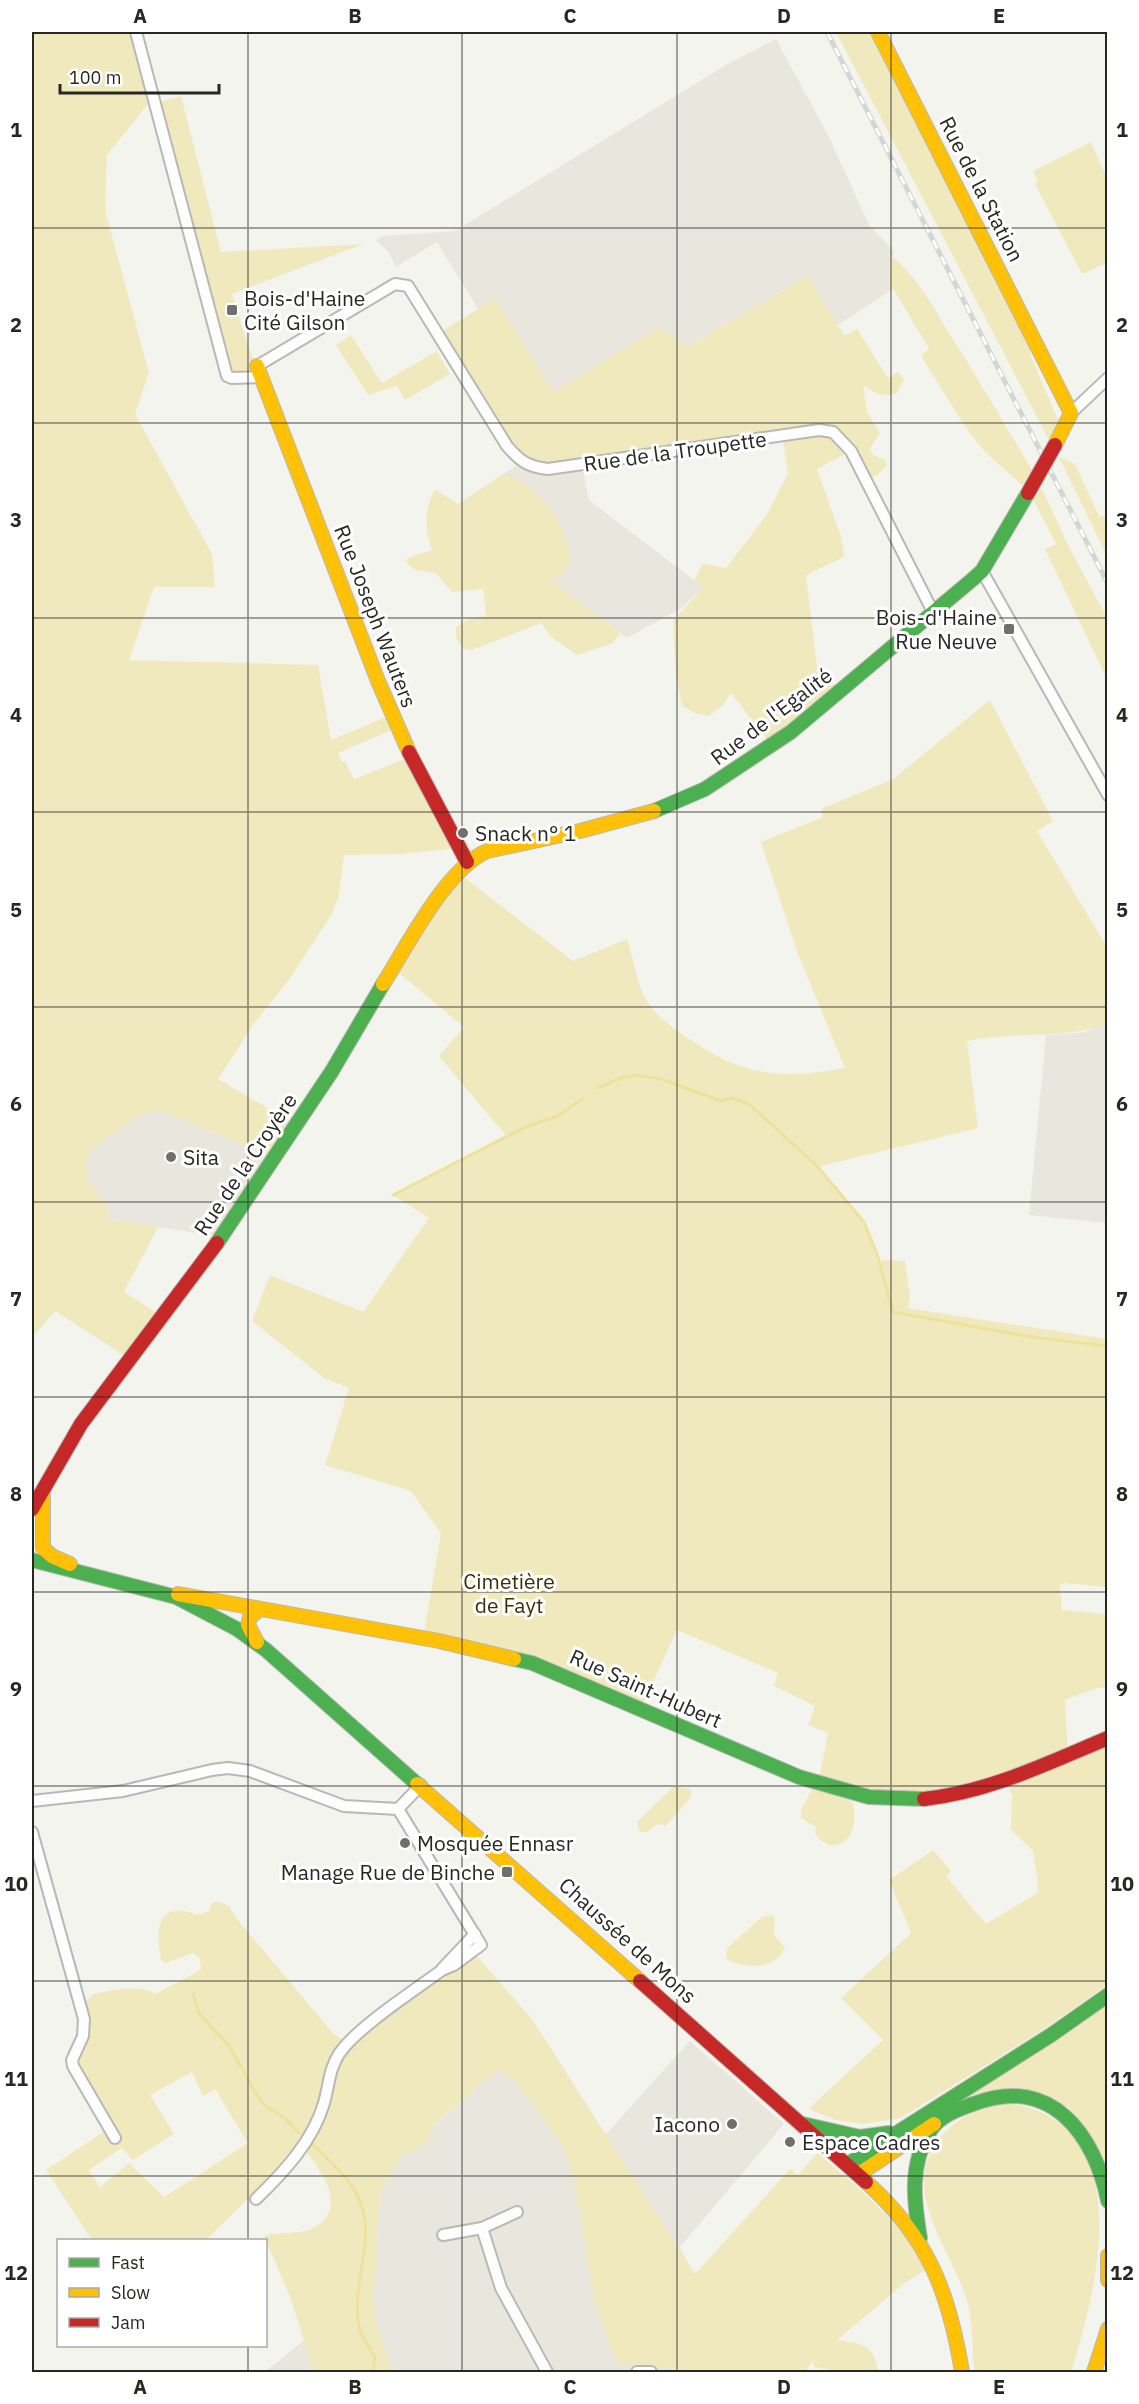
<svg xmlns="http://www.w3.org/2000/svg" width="1139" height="2404" viewBox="0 0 1139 2404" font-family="'IBM Plex Sans',sans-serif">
<rect width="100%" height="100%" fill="#f4f4ef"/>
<g fill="#e9e7dd">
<path d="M776,39L830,139L869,225L894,251L888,281L893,289L838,325L807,276L686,347L660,327L553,393L495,298L478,309L437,242L396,267L388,252L376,240L383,236L455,231L731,62Z"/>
<path d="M522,462L582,464L589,500L703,587L682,608L627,638L551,581L458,504Z"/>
<path d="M1107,1024V1223L1029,1215L1046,1035L1080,1033Z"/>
<path d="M162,1111L272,1157L222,1237L107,1219L108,1208L87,1178L86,1163L93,1147L141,1114Z"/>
<path d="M532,2019L605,2135L690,2041L784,2124L680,2247L744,2372H265L340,2311L376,2243L381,2191L400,2156L496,2071Z"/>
</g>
<g fill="#f1e9be" fill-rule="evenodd">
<path d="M32,32H134L154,104L181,96L221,252L363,244L232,294L249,348L262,377L232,378L154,104L147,105L107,155L105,210L149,373L135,414L212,554L215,587H154L129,660L318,665L331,740L391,715L397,728L338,753L342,762L345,761L354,779L410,757L458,848L399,854L344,855L339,895L332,914L288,981L255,1022L218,1079L295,1124L272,1157L162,1111L141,1114L93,1147L86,1163L87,1178L108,1208L107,1219L158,1227L124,1292L163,1317L128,1358L55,1311L32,1338Z"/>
<path d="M836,32H872L1034,337L1030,354L1058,420L1049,440Z"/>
<path d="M1091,142L1107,178V263L1082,274L1035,184L1038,182L1033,171Z"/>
<path d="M893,257C917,277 931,304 948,331C977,377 1004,423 1032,470L1023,486L984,451L964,425L921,356L929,348L888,281Z"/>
<path d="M807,276L845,336L857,329L888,378L898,372L904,379L896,394C880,397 875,393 863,385L867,412L880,433L870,448L873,455L885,460L887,466L877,475L866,480L851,451L817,469L842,539L844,557L806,575L817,666L840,692L772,746L731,693L723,705L709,716L695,713L682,706L676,678L673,621L703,587L694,580L703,564L726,568L768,513L788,473L782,435L548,469L522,462L438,334L495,298L553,392L660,327L687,347Z"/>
<path d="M351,335L382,383L437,351L450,374L405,400L397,386L368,395L336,345Z"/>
<path d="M1059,457L1075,464L1099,516L1107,515V556Z"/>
<path d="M505,473C514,479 525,484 533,490C550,503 579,548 566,569C563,574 556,578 552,581L620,633L613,643L577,655L550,636L541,623L472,650L463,649L456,638V627L466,620L486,616L483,589L452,592L436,573C425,571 412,573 406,561L408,558L432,550C424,528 424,510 435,489L458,504Z"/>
<path d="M1042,489L1069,547L1107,618V679L1045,549L1056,544L1033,499Z"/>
<path d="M990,700L1053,821L1037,831L1107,947V1024C1062,1040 1014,1031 967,1041L978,1128L817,1167L864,1222L877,1260L905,1261L910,1296L908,1308L1107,1339V1587L1064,1583L1060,1585L1062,1610L1107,1614V1687L1097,1688L1065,1700L1068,1754L1107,1738V1985L1047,2027L901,2118L864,2124L836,2120L808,2109L883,2040L841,1998L911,1933L889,1880L933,1850L951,1871L946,1876L986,1924L1039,1892L1033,1851L1011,1830L1012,1795L1005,1781L942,1798L818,1784L828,1733L808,1725L815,1706L774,1686L778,1673L677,1630L641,1708L553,1670L423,1638L441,1533L411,1491L325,1465L349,1388L324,1378L252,1321L270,1275L363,1312L429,1218L393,1195L507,1137L439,1056L464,1027L393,968L457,872L573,961L627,939C633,958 637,984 647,1001C656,1016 673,1028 688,1038C743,1076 779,1080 845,1068L798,954L761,842L823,817L821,809L893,779Z"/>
<path d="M674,1786L691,1789V1797L666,1826L657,1824L647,1832H640L637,1822Z"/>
<path d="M812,1788L843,1796L852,1802C862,1830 841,1862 815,1835L816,1827L801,1818V1811Z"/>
<path d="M217,1901L229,1906L236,1918L333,2033L344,2041L467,1945L532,2019L695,2274L790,2169L798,2175L817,2153C859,2188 900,2221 927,2269L906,2282L837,2340C860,2343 876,2345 878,2372H844L814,2367V2360L806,2370C770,2374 730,2376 695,2372C669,2369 644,2363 617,2364L595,2303L575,2185L564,2147L518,2084L502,2072L496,2071L434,2125L427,2142L414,2151L400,2156L381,2191L376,2243L378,2261L373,2281L374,2316L392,2372H314L290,2297L264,2236C278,2231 297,2235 311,2229C353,2208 318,2168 302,2146L206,2240H92L46,2170L109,2128L73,2066L83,2036L84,2004L93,1994C113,1991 137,1983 155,1994L201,1970L200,1958L193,1953L165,1963L161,1960C155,1928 157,1900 198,1915L209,1911L211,1904ZM192,2072L203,2096L215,2089L248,2143L164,2197L129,2163L100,2187L89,2170L122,2148L133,2160L174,2134L150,2095Z"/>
<path d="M773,1915L775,1919L774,1935L785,1948C773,1970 751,1968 729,1961L726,1957L727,1948L762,1917Z"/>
<path d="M1107,2002V2163L1068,2107L969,2095Z"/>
<path d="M1007,2103C1139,2120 1099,2284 1071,2372H987L974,2369C972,2350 973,2328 969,2309C958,2255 895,2194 940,2138C958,2116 980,2108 1007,2103Z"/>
</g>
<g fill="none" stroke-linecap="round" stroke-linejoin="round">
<g stroke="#eee19b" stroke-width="3">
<path d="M598,1088L621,1078L636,1075L661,1079L721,1101L732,1098L749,1104L817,1166L864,1222L877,1254L893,1312L1031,1337L1108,1346"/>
<path d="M393,1195L525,1127L558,1116L582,1099"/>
<path d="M193,1994L199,2013L229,2046L257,2095L264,2105L285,2118L299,2133"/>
<path d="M310,2141C327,2160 347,2174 358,2197C377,2234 353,2280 358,2320C359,2334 369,2346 375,2358L373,2372"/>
</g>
<g stroke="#b8b8b5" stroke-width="14">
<g id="street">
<path d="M136,32L227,376L232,378L262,377"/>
<path d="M257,366L395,284L408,286L507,446C520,461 528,467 548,469L819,430L833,432L851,451L933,612"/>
<path d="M1071,413L1108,378"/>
<path d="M982,571L1108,795"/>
<path d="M32,1801L123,1791L212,1770L228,1768L250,1771L344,1806L398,1809L421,1785"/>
<path d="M32,1832L84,2019L83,2036L72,2060L73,2066L115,2138"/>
<path d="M442,1969L475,1934"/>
<path d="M256,2199C284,2172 313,2141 324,2103C329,2086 329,2069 339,2054C356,2028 415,1990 442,1970L454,1965L481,1945L398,1809"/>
<path d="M517,2212L482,2228L501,2288L547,2372"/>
<path d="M443,2235L482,2228"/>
<path d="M637,2372H651"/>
</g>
</g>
<g stroke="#b8b8b5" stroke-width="16">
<g id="fast">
<path d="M654,811L705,789L791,732L973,579L982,571L1028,493"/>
<path d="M217,1243L332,1071L383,984"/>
<path d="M32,1560L176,1597L237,1629L266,1650L417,1784"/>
<path d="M514,1659L532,1663L799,1777L869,1797L924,1799"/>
<path d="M803,2124L860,2137L889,2133"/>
<path d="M848,2164L1051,2035L1108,1995"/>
<path d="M920,2238C914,2201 909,2165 930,2131C940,2115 959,2109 976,2103C1051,2075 1095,2135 1108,2201"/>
</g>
</g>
<g stroke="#b8b8b5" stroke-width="16">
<g id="slow">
<path d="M878,32L1071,413L1055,445"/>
<path d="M257,366L378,681L409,752"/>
<path d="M383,984C408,945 445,870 487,851L580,831L654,811"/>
<path d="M43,1493V1548L52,1556L70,1564"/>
<path d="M178,1594L439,1641L514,1659"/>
<path d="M257,1642L248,1625L250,1617L259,1610"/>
<path d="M417,1784L640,1981"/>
<path d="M859,2174L934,2124"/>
<path d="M866,2182C928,2237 949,2292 962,2372"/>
<path d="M1108,2256V2280"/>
<path d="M1094,2372L1108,2329"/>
</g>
</g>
<g stroke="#b8b8b5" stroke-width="16">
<g id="jam">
<path d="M409,752L467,862"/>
<path d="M32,1509L81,1424L217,1243"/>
<path d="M924,1799C989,1792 1048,1763 1108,1738"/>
<path d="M640,1981L866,2182"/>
</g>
</g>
<use href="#street" stroke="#fdfdfd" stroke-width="10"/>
<use href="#fast" stroke="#4caf50" stroke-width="14"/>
<use href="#slow" stroke="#ffc107" stroke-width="14"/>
<use href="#jam" stroke="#c62828" stroke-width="14"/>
<g stroke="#d5d5d3" stroke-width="5">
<path id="rail" d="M827,32L1108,584"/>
</g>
<use href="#rail" stroke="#fff" stroke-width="3" stroke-dasharray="9" stroke-linecap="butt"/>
<g stroke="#b8b8b5" stroke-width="16" stroke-linecap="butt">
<path id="jam-bridge" d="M1028,493L1055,445"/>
</g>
<use href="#jam-bridge" stroke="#c62828" stroke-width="14"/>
</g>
<path fill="none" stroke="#272724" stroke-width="1.5" stroke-opacity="0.55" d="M248,32V2240M462,32V2372M677,32V2372M891,32V2372M32,228H1108M32,423H1108M32,618H1108M32,812H1108M32,1007H1108M32,1202H1108M32,1397H1108M32,1592H1108M32,1786H1108M32,1981H1108M32,2176H1108M248,2346V2372"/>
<g fill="#6f6f6b" stroke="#fff" stroke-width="2">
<rect x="226" y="304" width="12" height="12" rx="3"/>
<rect x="1003" y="623" width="12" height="12" rx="3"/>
<circle cx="463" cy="833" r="6"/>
<circle cx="171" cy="1157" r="6"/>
<circle cx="405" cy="1843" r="6"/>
<rect x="501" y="1866" width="12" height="12" rx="3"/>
<circle cx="732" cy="2124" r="6"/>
<circle cx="790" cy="2142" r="6"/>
</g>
<g text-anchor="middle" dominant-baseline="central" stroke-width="6" stroke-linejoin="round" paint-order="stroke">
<g font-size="21" fill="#272724" stroke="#fff">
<text transform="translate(982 189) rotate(63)">Rue de la Station</text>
<text transform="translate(675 451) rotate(-8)">Rue de la Troupette</text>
<text transform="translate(376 616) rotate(69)">Rue Joseph Wauters</text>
<text transform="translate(771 716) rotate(-37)">Rue de l'Egalité</text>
<text transform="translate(245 1164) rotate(-56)">Rue de la Croyère</text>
<text transform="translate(646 1688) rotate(24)">Rue Saint-Hubert</text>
<text transform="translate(628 1940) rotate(42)">Chaussée de Mons</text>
</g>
<g font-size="21" fill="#272724" stroke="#fff" text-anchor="start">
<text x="244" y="298">Bois-d'Haine<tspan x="244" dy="24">Cité Gilson</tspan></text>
<text x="997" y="617" text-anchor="end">Bois-d'Haine<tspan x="997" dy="24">Rue Neuve</tspan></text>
<text x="475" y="833">Snack n° 1</text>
<text x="183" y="1157">Sita</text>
<text x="417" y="1843">Mosquée Ennasr</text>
<text x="495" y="1872" text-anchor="end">Manage Rue de Binche</text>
<text x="720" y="2124" text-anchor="end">Iacono</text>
<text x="802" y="2142">Espace Cadres</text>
</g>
<g font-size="21" fill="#393105" stroke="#fff">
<text x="509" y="1581">Cimetière<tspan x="509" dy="24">de Fayt</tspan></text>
</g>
</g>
<rect width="1139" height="2404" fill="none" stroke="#ffffff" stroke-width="66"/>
<rect x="57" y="2239" width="210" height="108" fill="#ffffff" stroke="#a9a9a7" stroke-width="1.5"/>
<rect x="69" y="2258" width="30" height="9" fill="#4caf50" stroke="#a9a9a7" stroke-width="1.5"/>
<text x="111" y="2269" font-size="18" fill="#272724">Fast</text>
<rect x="69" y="2288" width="30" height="9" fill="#ffc107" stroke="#a9a9a7" stroke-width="1.5"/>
<text x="111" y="2299" font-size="18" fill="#272724">Slow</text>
<rect x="69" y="2318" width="30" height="9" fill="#c62828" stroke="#a9a9a7" stroke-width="1.5"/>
<text x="111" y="2329" font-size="18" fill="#272724">Jam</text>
<path d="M60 84v9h159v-9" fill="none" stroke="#272724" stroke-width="3"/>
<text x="69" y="84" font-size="18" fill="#272724" stroke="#ffffff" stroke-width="4.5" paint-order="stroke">100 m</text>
<rect x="33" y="33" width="1073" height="2338" fill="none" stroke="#272724" stroke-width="2"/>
<g font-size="20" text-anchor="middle" font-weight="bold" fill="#272724">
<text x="140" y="23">A</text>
<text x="355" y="23">B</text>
<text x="570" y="23">C</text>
<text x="784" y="23">D</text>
<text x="999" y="23">E</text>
<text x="16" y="137">1</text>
<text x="1122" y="137">1</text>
<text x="16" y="332">2</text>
<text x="1122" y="332">2</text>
<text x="16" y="527">3</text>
<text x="1122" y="527">3</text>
<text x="16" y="722">4</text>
<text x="1122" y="722">4</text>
<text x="16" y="917">5</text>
<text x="1122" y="917">5</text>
<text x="16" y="1111">6</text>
<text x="1122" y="1111">6</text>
<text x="16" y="1306">7</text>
<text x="1122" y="1306">7</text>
<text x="16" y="1501">8</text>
<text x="1122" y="1501">8</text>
<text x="16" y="1696">9</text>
<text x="1122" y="1696">9</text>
<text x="16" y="1891">10</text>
<text x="1122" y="1891">10</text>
<text x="16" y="2086">11</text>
<text x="1122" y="2086">11</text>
<text x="16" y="2280">12</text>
<text x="1122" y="2280">12</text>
<text x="140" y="2394">A</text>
<text x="355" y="2394">B</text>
<text x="570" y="2394">C</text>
<text x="784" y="2394">D</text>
<text x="999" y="2394">E</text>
</g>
</svg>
